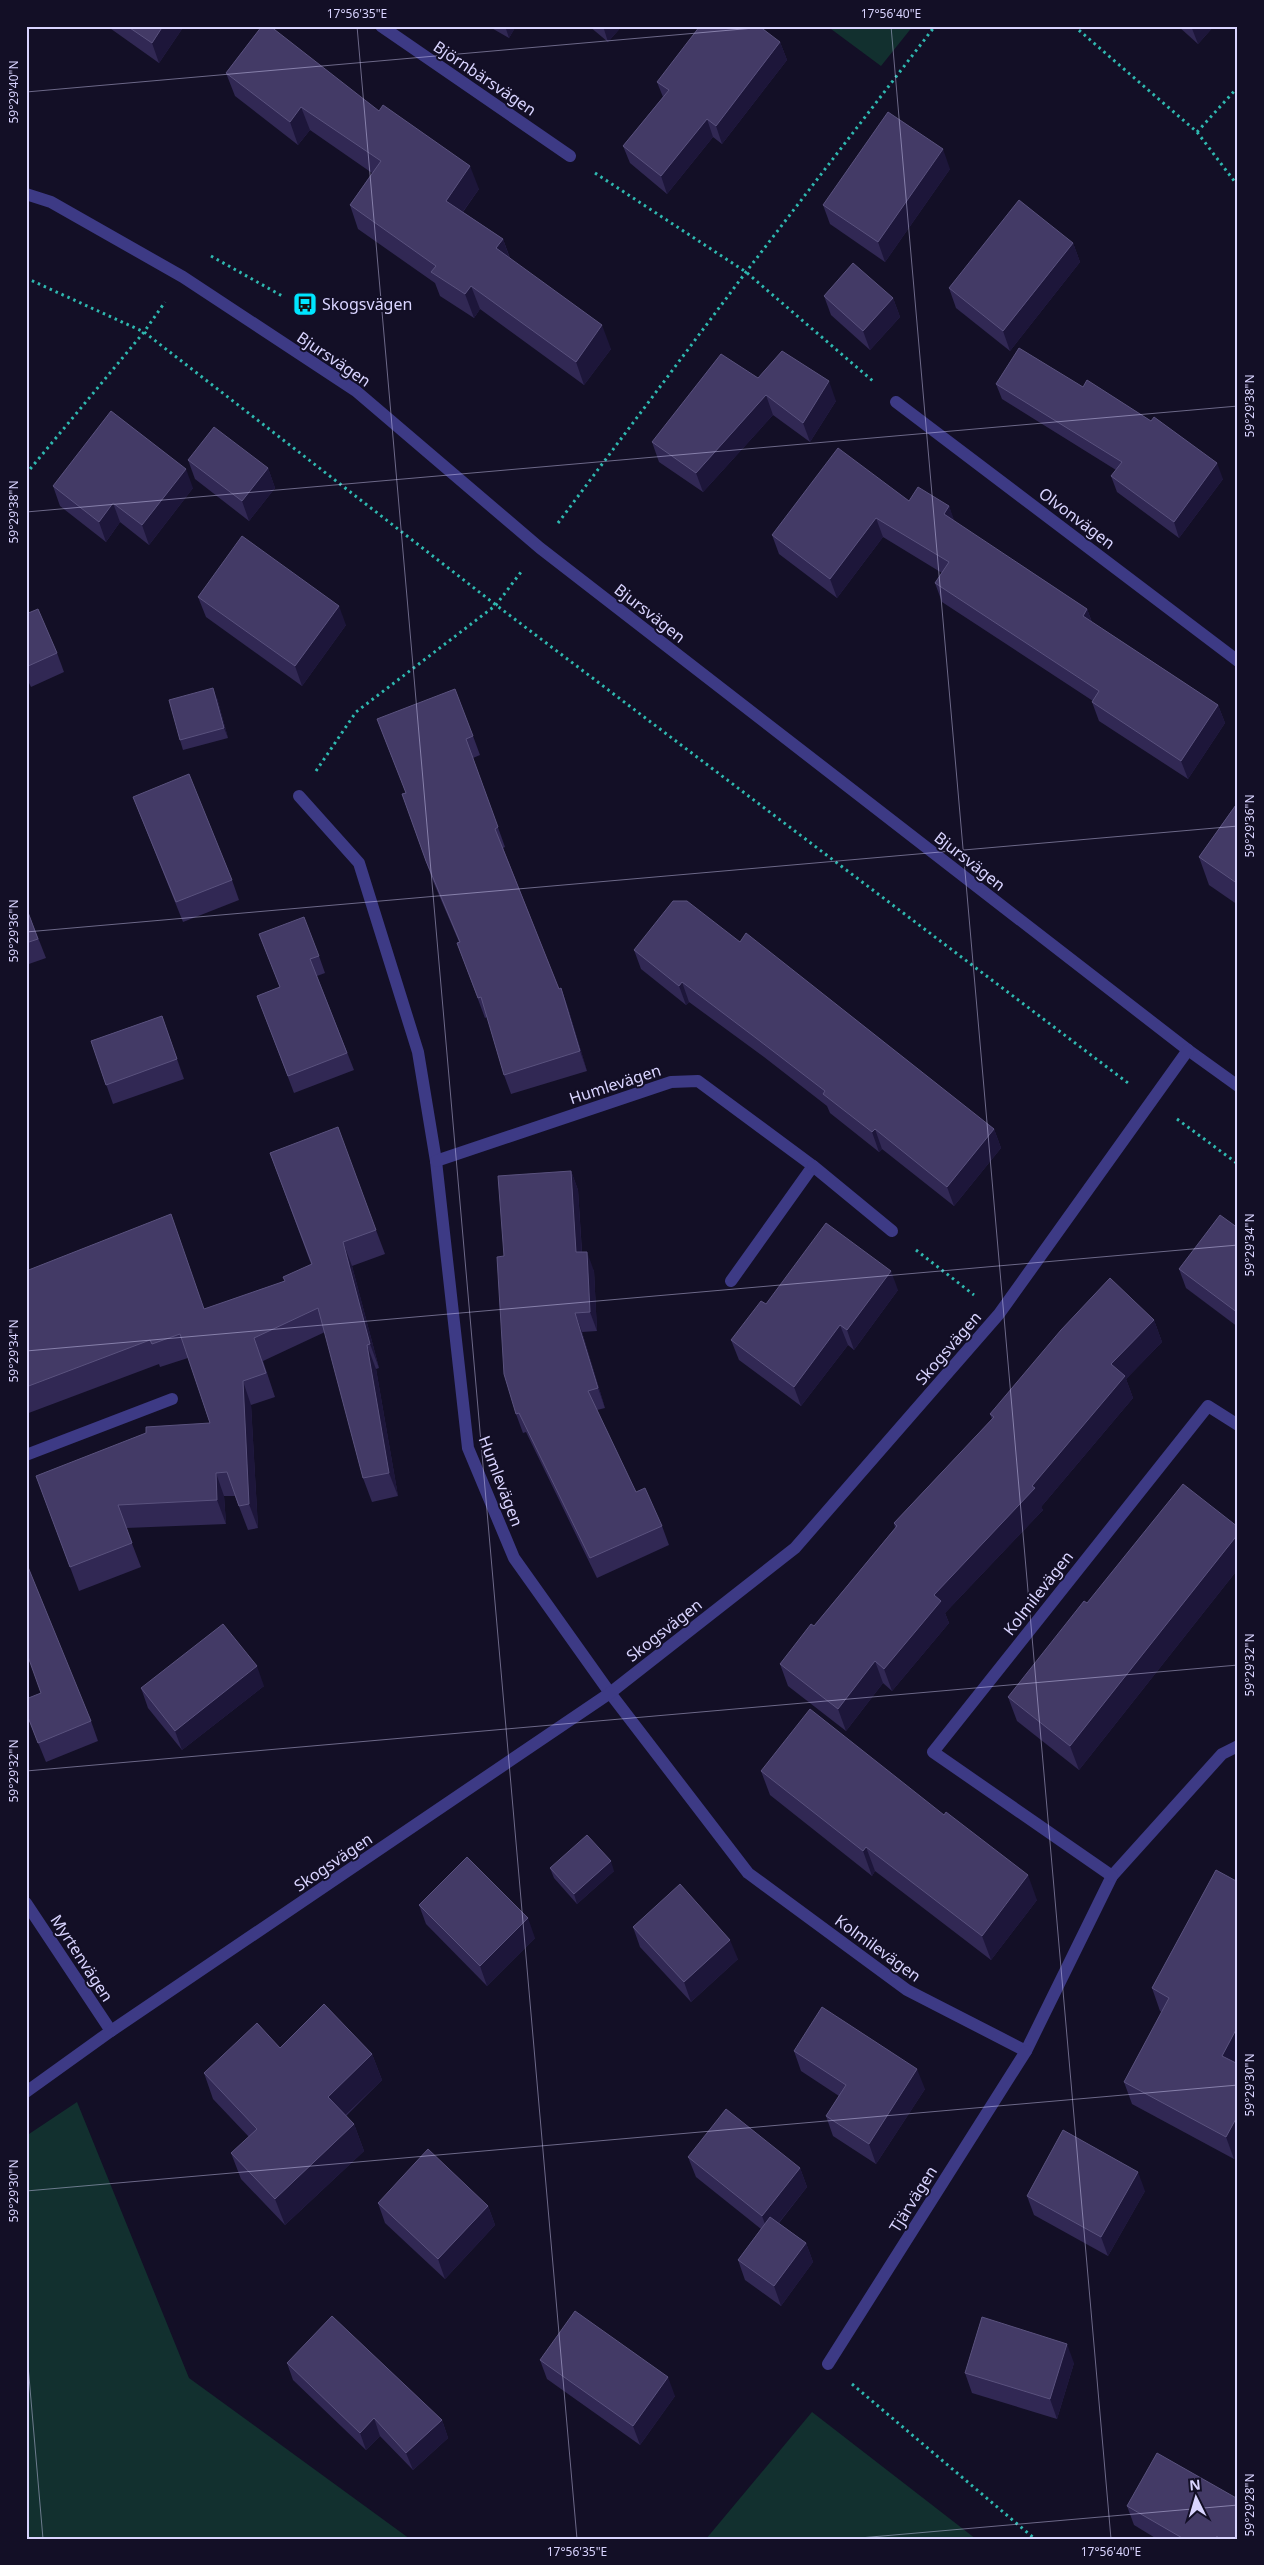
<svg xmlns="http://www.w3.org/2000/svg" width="1264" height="2565" viewBox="0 0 1264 2565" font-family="'Noto Sans',sans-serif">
<rect width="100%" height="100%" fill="#130f26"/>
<g fill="#12302f">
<path d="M827,26H913L881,66Z"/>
<path d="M77,2102L189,2378L410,2539H26V2136Z"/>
<path d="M812,2412L976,2539H706Z"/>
</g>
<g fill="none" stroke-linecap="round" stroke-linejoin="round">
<g stroke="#2fb8b0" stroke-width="3" stroke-dasharray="2.5 4" stroke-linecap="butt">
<path d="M1074,26L1197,132L1238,186"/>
<path d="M1197,132L1238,87"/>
<path d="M595,173L746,272L874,382"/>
<path d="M211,256L284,297"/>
<path d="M26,278L144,332L496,605L1128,1083"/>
<path d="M26,474L144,332L165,302"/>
<path d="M558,523L746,272L935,26"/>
<path d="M316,771L356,712L496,605L521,572"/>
<path d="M1177,1119L1238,1164"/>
<path d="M916,1250L974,1295"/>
<path d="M852,2384L1035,2539"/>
</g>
<g stroke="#3d3a85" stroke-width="12">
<path d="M381,26L570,156"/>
<path d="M26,194L51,202L183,277L356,391L540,548L1188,1050L1238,1086"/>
<path d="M896,402L1238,661"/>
<path d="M299,796L359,863L418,1052L436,1161L468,1448L514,1558L610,1693L748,1873L907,1990L1026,2051L1112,1876L1222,1754L1238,1746"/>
<path d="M436,1161L671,1082L698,1081L813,1166L731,1281"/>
<path d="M813,1166L892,1231"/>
<path d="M26,1455L172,1399"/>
<path d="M1112,1876L933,1752L1208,1406L1238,1425"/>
<path d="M26,1903L111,2031"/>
<path d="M26,2092L111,2031L610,1693L795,1548L999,1314L1188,1050"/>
<path d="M828,2364L1026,2051"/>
</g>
</g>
<g fill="#312854">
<path d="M107,26H184L159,63Z"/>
<path d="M262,26L479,189L463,212L503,239L510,258L611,349L584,385L480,309L474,318L440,296L435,283L358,229L350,205L372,173L310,130L298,145L235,96L226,73Z"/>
<path d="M488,26H516L509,38Z"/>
<path d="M589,26H622L608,42Z"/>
<path d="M1178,26H1214L1198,44Z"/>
<path d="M780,42L787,60L722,144L713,137L667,194L630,163L623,146L663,97L657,82Z"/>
<path d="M950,169L885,262L830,224L823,205Z"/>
<path d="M1073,243L1080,262L1010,351L956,308L949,288Z"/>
<path d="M824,296L893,298L900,317L870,350L831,315Z"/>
<path d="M758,378L836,401L810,442L773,415L703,492L659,462L652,442Z"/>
<path d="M996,384L1223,479L1179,538L1117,492L1111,476L1116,470L1002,399Z"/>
<path d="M188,460L268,468L275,488L249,521L195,479Z"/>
<path d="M53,486L193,488L149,545L120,522L106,542L60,506Z"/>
<path d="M909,501L949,506L954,522L1087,609L1092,622L1218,705L1225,723L1188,779L1099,721L1092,702L1093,701L942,602L935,583L942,573L883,537L837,598L779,554L772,535Z"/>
<path d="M198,597L346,625L302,686L206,617Z"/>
<path d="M26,614L57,653L64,672L31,687L26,677Z"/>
<path d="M217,698L228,738L183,750L180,740Z"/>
<path d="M377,719L473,736L480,755L473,758L505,847L503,848L559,989L561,988L568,1008L587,1071L511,1094L504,1075L487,1017L485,1018L457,943L459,942L433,881L402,794L406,793Z"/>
<path d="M133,797L232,880L239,900L183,922Z"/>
<path d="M1238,802V905L1209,885L1199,857Z"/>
<path d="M26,907L46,958L26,965Z"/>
<path d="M259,934L319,956L325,973L317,976L354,1070L294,1093L257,996L280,987Z"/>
<path d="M740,942L994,1129L1001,1148L954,1206L882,1149L879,1152L830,1113L827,1106L764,1057L689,1002L686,1005L641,969L634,950Z"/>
<path d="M162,1016L184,1079L113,1104L91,1041Z"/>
<path d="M270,1153L376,1230L385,1254L352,1266L379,1368L376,1369L398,1496L372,1502L363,1478L325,1332L263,1361L275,1397L251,1405L258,1528L248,1530L235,1496H224L226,1524L126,1528L141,1567L79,1591L36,1476L210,1423L188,1358L160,1367L159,1364L26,1414V1271L205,1309L285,1281L311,1264Z"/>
<path d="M571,1171L578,1190L582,1252L594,1271L597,1331L582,1332L605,1408L597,1410L636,1492L662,1526L669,1545L597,1578L526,1432L523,1433L516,1414L504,1256Z"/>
<path d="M1238,1228V1327L1186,1288L1179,1269Z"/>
<path d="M898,1290L854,1350L848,1345L801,1406L739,1360L731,1340L766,1304Z"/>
<path d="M1154,1320L1162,1342L1126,1379L1133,1398L1041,1507L1043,1510L945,1613L949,1623L892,1691L883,1683L846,1731L788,1686L780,1664L814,1626L895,1528L894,1523L992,1419L990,1414Z"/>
<path d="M1238,1527V1569L1079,1770L1017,1721L1008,1697Z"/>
<path d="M264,1686L182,1750L148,1708L141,1688Z"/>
<path d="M26,1699L91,1721L98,1741L46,1762L26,1713Z"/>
<path d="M761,1771L1037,1900L991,1960L875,1871L872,1876L770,1795Z"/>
<path d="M550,1868L614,1871L577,1904L554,1878Z"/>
<path d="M1216,1870L1238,2064V2153L1234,2159L1132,2104L1124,2082L1162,2012L1160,2011L1152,1988Z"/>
<path d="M419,1905L535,1938L487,1986L426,1924Z"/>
<path d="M633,1927L738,1959L691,2002L640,1947Z"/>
<path d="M280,2048L372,2054L382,2080L346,2116L354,2124L364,2151L285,2225L241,2179L231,2153L249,2137L213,2099L204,2073Z"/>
<path d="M794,2051L925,2089L876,2164L833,2136L826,2116L839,2096L801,2071Z"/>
<path d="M688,2157L800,2168L807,2187L779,2223L806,2243L813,2262L781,2306L745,2280L738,2260L761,2229L696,2177Z"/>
<path d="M1145,2191L1108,2256L1034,2215L1027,2196Z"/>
<path d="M378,2203L488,2206L495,2225L445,2279L385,2223Z"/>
<path d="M540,2360L675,2396L640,2445L547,2379Z"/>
<path d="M287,2363L442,2420L448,2438L413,2470L380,2436L366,2450L293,2380Z"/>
<path d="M1074,2363L1057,2419L972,2393L965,2373Z"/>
<path d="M1127,2506L1238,2539H1157L1134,2525Z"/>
</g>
<g fill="#1d163a">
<path d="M163,26H184L159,63L152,43Z"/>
<path d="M505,26H516L509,38Z"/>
<path d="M603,26H622L608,42Z"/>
<path d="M1191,26H1214L1198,44Z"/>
<path d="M780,42L787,60L722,144L716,126Z"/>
<path d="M301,107L310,130L298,145L290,122Z"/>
<path d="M707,119L713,137L667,194L661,176Z"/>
<path d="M943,149L950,169L885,262L878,242Z"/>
<path d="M470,166L479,189L454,224L446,201Z"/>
<path d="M503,239L511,262L496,248Z"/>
<path d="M1073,243L1080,262L1010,351L1003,331Z"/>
<path d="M471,286L480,309L474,318L465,294Z"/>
<path d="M893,298L900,317L870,350L863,331Z"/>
<path d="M602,325L611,349L584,385L576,362Z"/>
<path d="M829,381L836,401L810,442L803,423Z"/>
<path d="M766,395L773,415L703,492L696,473Z"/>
<path d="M1217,463L1223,479L1179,538L1174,522Z"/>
<path d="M268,468L275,488L249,521L242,501Z"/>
<path d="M186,469L193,488L149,545L142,525Z"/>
<path d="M113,503L120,522L106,542L99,522Z"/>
<path d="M949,506L956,525L944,514Z"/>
<path d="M876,518L883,537L837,598L830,579Z"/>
<path d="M339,606L346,625L302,686L295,666Z"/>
<path d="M1087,609L1094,628L1083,616Z"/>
<path d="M213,688L217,698L228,738L224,728Z"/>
<path d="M1218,705L1225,723L1188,779L1181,761Z"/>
<path d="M682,982L689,1002L686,1005L679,986Z"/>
<path d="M561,988L568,1008L587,1071L580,1051Z"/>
<path d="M875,1129L882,1149L879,1152L872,1132Z"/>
<path d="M994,1129L1001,1148L954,1206L947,1187Z"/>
<path d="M571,1171L578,1190L583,1272L576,1252Z"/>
<path d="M343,1242L352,1266L379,1368L370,1344Z"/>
<path d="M587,1252L594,1271L597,1331L590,1312Z"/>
<path d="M891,1271L898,1290L854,1350L847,1330Z"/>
<path d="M575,1313L582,1332L605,1408L598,1388Z"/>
<path d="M1154,1320L1162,1342L1126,1379L1133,1398L1041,1507L1043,1510L945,1613L949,1623L892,1691L884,1669L934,1595L1032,1486L1111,1364Z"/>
<path d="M840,1325L848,1345L801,1406L794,1387Z"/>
<path d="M367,1345L376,1369L398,1496L389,1473Z"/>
<path d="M243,1381L251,1405L258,1528L249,1504Z"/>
<path d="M216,1473L224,1496L226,1524L217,1500Z"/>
<path d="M1238,1534V1569L1079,1770L1070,1746Z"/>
<path d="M875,1661L883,1683L846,1731L838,1709Z"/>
<path d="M257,1666L264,1686L182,1750L175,1731Z"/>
<path d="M866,1847L875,1871L872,1876L863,1851Z"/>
<path d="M611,1861L614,1871L577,1904L574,1894Z"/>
<path d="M1028,1875L1037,1900L991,1960L982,1936Z"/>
<path d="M528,1918L535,1938L487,1986L480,1966Z"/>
<path d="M730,1940L738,1959L691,2002L684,1982Z"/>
<path d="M1238,2026V2063L1230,2078L1222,2056Z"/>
<path d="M372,2054L382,2080L337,2123L328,2097Z"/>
<path d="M917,2069L925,2089L876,2164L869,2144Z"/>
<path d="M1238,2115V2153L1234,2159L1226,2137Z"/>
<path d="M354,2124L364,2151L285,2225L275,2199Z"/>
<path d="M800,2168L807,2187L769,2235L762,2216Z"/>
<path d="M1138,2172L1145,2191L1108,2256L1101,2237Z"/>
<path d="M488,2206L495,2225L445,2279L438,2259Z"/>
<path d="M806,2243L813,2262L781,2306L774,2286Z"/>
<path d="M1067,2344L1074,2363L1057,2419L1050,2399Z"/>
<path d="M668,2377L675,2396L640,2445L633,2426Z"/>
<path d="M374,2418L380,2436L366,2450L360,2433Z"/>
<path d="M442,2420L448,2438L413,2470L406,2453Z"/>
</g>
<g fill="#433a66" stroke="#5a527e">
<path d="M127,26H163L152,43Z"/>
<path d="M262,26H270L379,111L383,105L470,166L446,201L503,239L496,248L602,325L576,362L471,286L465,294L431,272L436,266L350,205L381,161L301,107L290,122L226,73Z"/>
<path d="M700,26H759L780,42L716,126L707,119L661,176L623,146L669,90L657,82Z"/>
<path d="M888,112L943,149L878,242L823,205Z"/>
<path d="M1019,200L1073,243L1003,331L949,288Z"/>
<path d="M853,263L893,298L863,331L824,296Z"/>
<path d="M1019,348L1083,387L1087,380L1151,421L1154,417L1217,463L1174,522L1111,476L1122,462L996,384Z"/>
<path d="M782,351L829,381L803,423L766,395L696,473L652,442L721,354L758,378Z"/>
<path d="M111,411L186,469L142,525L113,503L99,522L53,486Z"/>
<path d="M214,427L268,468L242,501L188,460Z"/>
<path d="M838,448L909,501L918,487L949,506L944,514L1087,609L1083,616L1218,705L1181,761L1092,702L1099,691L935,583L949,562L876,518L830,579L772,535Z"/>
<path d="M242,536L339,606L295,666L198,597Z"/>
<path d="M38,609L57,653L26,667V614Z"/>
<path d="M213,688L224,728L180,740L169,700Z"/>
<path d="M455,689L473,736L466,739L498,827L495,829L559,989L561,988L580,1051L504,1075L481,997L478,998L457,943L460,942L426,861L402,794L406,793L377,719Z"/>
<path d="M189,774L232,880L176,902L133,797Z"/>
<path d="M1238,802V884L1199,857Z"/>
<path d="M673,901H687L740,942L746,933L994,1129L947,1187L875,1129L872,1132L823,1094L825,1091L756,1038L682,982L679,986L634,950Z"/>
<path d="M26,907L38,939L26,943Z"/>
<path d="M304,917L319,956L310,959L347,1053L288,1076L257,996L280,987L259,934Z"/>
<path d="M162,1016L177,1059L106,1085L91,1041Z"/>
<path d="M338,1127L376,1230L343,1242L370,1344L367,1345L389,1473L363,1478L318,1308L254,1338L266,1373L243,1381L249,1504L239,1506L227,1472L216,1473L217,1500L118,1505L132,1543L70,1567L36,1476L146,1433V1427L210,1423L180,1334L152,1344L150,1340L26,1387V1271L171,1214L204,1309L285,1281L283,1277L312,1264L270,1153Z"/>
<path d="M571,1171L576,1252H587L590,1312L575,1313L598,1388L588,1391L636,1492L645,1488L662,1526L590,1558L519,1413L516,1414L504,1374L497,1257L504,1256L498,1176Z"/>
<path d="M1220,1215L1238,1228V1313L1179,1269Z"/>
<path d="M826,1223L891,1271L847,1330L840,1325L794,1387L731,1340L761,1301L766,1304Z"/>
<path d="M1110,1278L1154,1320L1111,1364L1125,1376L1032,1486L1035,1488L934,1595L941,1601L884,1669L875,1661L838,1709L780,1664L811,1624L814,1626L897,1526L894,1523L994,1417L990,1414L1061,1330Z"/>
<path d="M1183,1484L1238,1527V1534L1070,1746L1008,1697L1084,1601L1087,1603Z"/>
<path d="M26,1567H28L91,1721L38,1743L26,1712V1699L41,1693L26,1651Z"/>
<path d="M223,1624L257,1666L175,1731L141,1688Z"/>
<path d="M810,1709L944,1815L946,1812L1028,1875L982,1936L866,1847L863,1851L761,1771Z"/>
<path d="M587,1835L611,1861L574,1894L550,1868Z"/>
<path d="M467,1857L528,1918L480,1966L419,1905Z"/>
<path d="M1216,1870L1238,1882V2026L1222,2056L1238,2064V2115L1226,2137L1124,2082L1169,1998L1152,1988Z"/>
<path d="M680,1884L730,1940L684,1982L633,1927Z"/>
<path d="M324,2004L372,2054L328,2097L354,2124L275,2199L231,2153L257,2129L204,2073L257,2023L280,2048Z"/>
<path d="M822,2007L917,2069L869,2144L826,2116L846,2085L794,2051Z"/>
<path d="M726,2109L800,2168L762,2216L688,2157Z"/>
<path d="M1063,2130L1138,2172L1101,2237L1027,2196Z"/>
<path d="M428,2149L488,2206L438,2259L378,2203Z"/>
<path d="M770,2217L806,2243L774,2286L738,2260Z"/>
<path d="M575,2311L668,2377L633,2426L540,2360Z"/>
<path d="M332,2316L442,2420L406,2453L374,2418L360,2433L287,2363Z"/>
<path d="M982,2317L1067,2344L1050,2399L965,2373Z"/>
<path d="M1157,2453L1238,2499V2539H1219L1217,2536L1215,2539H1184L1127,2506Z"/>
</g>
<path fill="none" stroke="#d9d4ff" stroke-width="1" stroke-opacity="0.45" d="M357,26L577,2539M891,26L1111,2539M26,92L777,26M26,512L1238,406M26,932L1238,826M26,1351L1238,1245M26,1771L1238,1665M26,2191L1238,2085M26,2342L43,2539M848,2539L1238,2505"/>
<defs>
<g id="bus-square" transform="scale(1.25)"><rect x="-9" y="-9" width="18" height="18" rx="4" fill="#00e5ff" stroke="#130f26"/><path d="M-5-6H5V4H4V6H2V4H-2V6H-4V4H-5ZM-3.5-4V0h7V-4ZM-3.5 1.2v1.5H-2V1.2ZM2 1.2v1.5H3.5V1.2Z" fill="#111"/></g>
</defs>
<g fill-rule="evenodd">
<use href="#bus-square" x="305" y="304"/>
</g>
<g text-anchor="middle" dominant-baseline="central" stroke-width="4" stroke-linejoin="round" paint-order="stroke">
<g font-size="16" fill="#d9d4ff" stroke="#130f26">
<text transform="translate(485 78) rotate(34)">Björnbärsvägen</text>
<text transform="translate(334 359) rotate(34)">Bjursvägen</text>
<text transform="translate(1077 518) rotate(37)">Olvonvägen</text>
<text transform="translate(650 613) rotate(38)">Bjursvägen</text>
<text transform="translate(970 861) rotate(38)">Bjursvägen</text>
<text transform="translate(615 1084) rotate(-18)">Humlevägen</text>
<text transform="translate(948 1348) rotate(-49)">Skogsvägen</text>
<text transform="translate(501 1481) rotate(69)">Humlevägen</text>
<text transform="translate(1038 1593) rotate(-52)">Kolmilevägen</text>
<text transform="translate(664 1630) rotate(-38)">Skogsvägen</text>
<text transform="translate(333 1862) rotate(-34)">Skogsvägen</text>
<text transform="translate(878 1948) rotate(36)">Kolmilevägen</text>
<text transform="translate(82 1958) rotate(57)">Myrtenvägen</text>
<text transform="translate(913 2199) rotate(-58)">Tjärvägen</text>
</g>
<g font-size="16" fill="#d9d4ff" stroke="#130f26" text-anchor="start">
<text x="322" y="304">Skogsvägen</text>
</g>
</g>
<rect width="1264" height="2565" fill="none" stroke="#130f26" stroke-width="55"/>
<g transform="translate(1196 2498) rotate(355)" stroke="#130f26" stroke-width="4" paint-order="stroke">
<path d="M0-4L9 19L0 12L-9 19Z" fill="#d9d4ff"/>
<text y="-8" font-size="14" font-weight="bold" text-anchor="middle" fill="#d9d4ff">N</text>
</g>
<rect x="28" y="28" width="1208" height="2510" fill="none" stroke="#d9d4ff" stroke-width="2"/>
<g font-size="12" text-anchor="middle" fill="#d9d4ff">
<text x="357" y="18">17°56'35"E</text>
<text x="891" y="18">17°56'40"E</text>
<text transform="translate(14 92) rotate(-90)" y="4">59°29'40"N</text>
<text transform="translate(1250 406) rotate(-90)" y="4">59°29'38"N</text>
<text transform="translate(14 512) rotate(-90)" y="4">59°29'38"N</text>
<text transform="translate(1250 826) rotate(-90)" y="4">59°29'36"N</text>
<text transform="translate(14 931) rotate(-90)" y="4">59°29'36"N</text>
<text transform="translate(1250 1245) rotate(-90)" y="4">59°29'34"N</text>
<text transform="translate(14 1351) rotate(-90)" y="4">59°29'34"N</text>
<text transform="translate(1250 1665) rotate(-90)" y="4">59°29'32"N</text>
<text transform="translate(14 1771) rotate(-90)" y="4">59°29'32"N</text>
<text transform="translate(1250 2085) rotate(-90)" y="4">59°29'30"N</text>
<text transform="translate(14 2191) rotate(-90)" y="4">59°29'30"N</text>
<text transform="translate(1250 2505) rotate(-90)" y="4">59°29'28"N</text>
<text x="577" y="2556">17°56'35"E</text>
<text x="1111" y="2556">17°56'40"E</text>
</g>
</svg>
